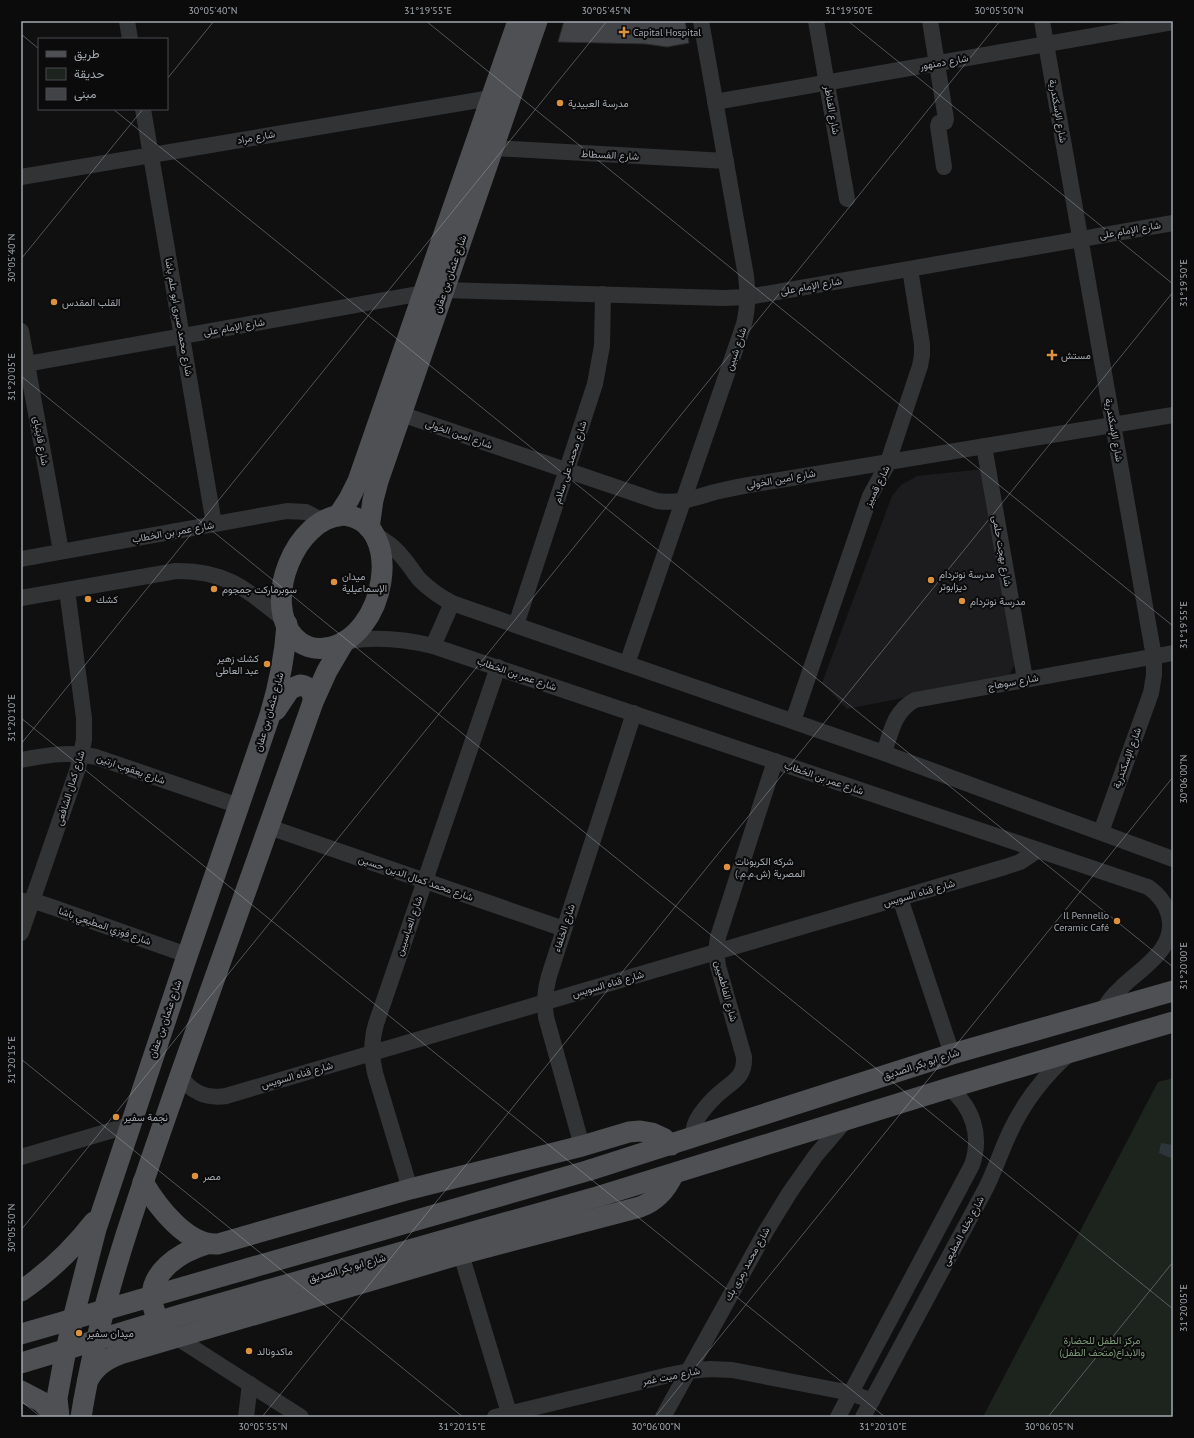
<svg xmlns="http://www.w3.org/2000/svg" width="1194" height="1438" viewBox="0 0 1194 1438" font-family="'PT Sans',Vazirmatn,sans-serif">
<rect width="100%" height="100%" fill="#101011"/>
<path fill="#1c1c1e" d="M984,469L1015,664L1008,677L847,709L822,683L892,496L901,485L917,476Z"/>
<path fill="#1d231d" d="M1173,1078V1417H983L1158,1082Z"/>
<path fill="#2d353a" d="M1161,1143L1173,1145V1159L1159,1153Z"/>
<path fill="#424346" stroke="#2a2a2d" d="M564,21H685L689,43L667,47L646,44L558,42Z"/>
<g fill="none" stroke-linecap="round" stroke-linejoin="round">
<g stroke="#313335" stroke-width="16">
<path d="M127,21L130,39"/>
<path d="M816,21L847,199"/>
<path d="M930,21L946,119L945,122L939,123L938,126L944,167"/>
<path d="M1042,21L1154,657V675L1151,693L1101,832"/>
<path d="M715,102L1173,22"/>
<path d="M143,109L214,524"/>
<path d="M493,148L726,161"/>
<path d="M21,177L491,98"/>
<path d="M444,290L723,298L748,297L1173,223"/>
<path d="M21,331L61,551"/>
<path d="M21,365L423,293"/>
<path d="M401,414L657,501C679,504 694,498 715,492C728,489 741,486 755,484L1173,415"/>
<path d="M984,446L1025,679"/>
<path d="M373,534C385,540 396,548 404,559C410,566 414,573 419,579C429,589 440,597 452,603L884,753L1173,859"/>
<path d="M21,559L287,511L306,512L323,521"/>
<path d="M21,598L176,571C227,570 248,591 286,621"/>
<path d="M516,625L595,384L602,346L603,294"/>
<path d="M344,642C373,636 404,639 433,646L1148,887C1158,894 1166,903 1169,916C1177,949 1141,968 1121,988C1113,995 1107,1003 1102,1012"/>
<path d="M433,646L452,603"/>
<path d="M627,664L744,324C748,308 748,292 746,276L701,21"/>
<path d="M793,721L870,496L887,465L920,366L922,355V344L910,269"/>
<path d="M884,753C891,732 894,711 915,700L1173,653"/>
<path d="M21,760C47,755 70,751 96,757L239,806"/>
<path d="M269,827L564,929"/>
<path d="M900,898L952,1054"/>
<path d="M23,901L40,903L55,908L187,955"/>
<path d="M21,933L78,768L84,740V718L67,590"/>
<path d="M180,1075C190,1092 207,1099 226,1096L1005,867L1020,862L1038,850"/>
<path d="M694,1137C694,1134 693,1131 694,1128C695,1117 713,1098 722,1091C735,1080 745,1076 744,1057L718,966L716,952L718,937L775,761"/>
<path d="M582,1146L546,1017C544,1003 545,990 549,976L634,713"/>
<path d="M21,1157L130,1125"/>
<path d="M410,1189L375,1073C371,1056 371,1041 376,1024L498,667"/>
<path d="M461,1254L509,1413"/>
<path d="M176,1337L301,1417"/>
<path d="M246,1417L250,1384"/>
<path d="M495,1417L669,1375L689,1371L710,1369L732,1370L851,1393L872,1401"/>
<path d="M663,1417L766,1231L790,1192L816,1155L846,1120"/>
<path d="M838,1417L972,1165C982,1136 973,1107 949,1088"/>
<path d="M863,1417C904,1341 945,1264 986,1188C995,1170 1001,1151 1010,1132C1024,1102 1045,1075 1070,1053"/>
</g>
<g stroke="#4e5054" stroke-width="21">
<path d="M344,515C406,522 387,640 325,648C314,650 302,646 294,637C262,602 295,517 344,515Z"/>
<path d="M338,516L349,499L358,481L518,21"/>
<path d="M369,528L373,500L378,481L537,21"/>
<path d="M276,710L290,689L300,685C309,686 314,693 313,702"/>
<path d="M590,1170L952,1054L1173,991"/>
<path d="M143,1182C157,1206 187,1246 218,1244L410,1189L582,1146L629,1132L640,1131L652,1133L663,1138L671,1145"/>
<path d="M600,1196L949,1088L1173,1022"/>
<path d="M21,1291C49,1272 73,1249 94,1222"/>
<path d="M172,1334C162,1327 156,1318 153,1306C146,1273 180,1252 207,1244"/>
<path d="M88,1380C95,1366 106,1359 120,1354L461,1254L640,1207C656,1201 666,1190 673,1175"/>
<path d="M21,1391L42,1402L56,1417"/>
<path d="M59,1417L57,1398L64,1360L72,1323L96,1229L184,965L270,715C279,685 285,656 287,624"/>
<path d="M81,1417C100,1298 142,1186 181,1073C225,949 269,825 313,702L327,671L344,642"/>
</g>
<g stroke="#4e5054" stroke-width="21">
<path d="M21,1334L590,1170"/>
<path d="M21,1363L180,1315L600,1196"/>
</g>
</g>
<path fill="none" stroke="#a3a9b0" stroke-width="1" stroke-opacity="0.45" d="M426,21L1173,626M848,21L1173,284M21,34L39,49M167,79L214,21M113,109L1173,967M21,259L143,109M21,376L1173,1309M21,718L885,1417M21,744L607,21M21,1059L463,1417M21,1230L1000,21M21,1401L41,1417M262,1417L1173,292M655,1417L1173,777M1048,1417L1173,1262"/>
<g fill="#dc913d" stroke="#0b0b0c" stroke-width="1.5">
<path d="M622 26h4v4h4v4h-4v4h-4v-4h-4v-4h4z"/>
<circle cx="560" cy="103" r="4"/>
<circle cx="54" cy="302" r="4"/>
<path d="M1050 349h4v4h4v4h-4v4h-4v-4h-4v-4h4z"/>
<circle cx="931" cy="580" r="4"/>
<circle cx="334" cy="582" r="4"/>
<circle cx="214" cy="589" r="4"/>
<circle cx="88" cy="599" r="4"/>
<circle cx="962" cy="601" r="4"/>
<circle cx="267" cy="664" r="4"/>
<circle cx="727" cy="867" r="4"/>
<circle cx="1117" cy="921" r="4"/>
<circle cx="116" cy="1117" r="4"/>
<circle cx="195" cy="1176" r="4"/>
<circle cx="79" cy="1333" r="4"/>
<circle cx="249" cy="1351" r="4"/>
</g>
<g text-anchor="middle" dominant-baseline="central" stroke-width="4" stroke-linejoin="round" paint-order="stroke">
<g font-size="10" fill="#a3a9b0" stroke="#0b0b0c" text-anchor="start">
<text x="633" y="32">Capital Hospital</text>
<text x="568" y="103">مدرسة العبيدية</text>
<text x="62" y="302">القلب المقدس</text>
<text x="1061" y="355">مستش</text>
<text x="939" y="574">مدرسة نوتردام<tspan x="939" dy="12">ديزابوتر</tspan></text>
<text x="342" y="576">ميدان<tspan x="342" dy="12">الإسماعيلية</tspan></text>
<text x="222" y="589">سوبرماركت جمجوم</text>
<text x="96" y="599">كشك</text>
<text x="970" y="601">مدرسة نوتردام</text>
<text x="259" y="658" text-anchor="end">كشك زهير<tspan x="259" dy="12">عبد العاطى</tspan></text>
<text x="735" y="861">شركه الكربونات<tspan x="735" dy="12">المصرية (ش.م.م.)</tspan></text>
<text x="1109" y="915" text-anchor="end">Il Pennello<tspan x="1109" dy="12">Ceramic Café</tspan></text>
<text x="124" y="1117">نجمة سفير</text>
<text x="203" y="1176">مصر</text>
<text x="87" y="1333">ميدان سفير</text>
<text x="257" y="1351">ماكدونالد</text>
</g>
<g font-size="10" fill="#a3a9b0" stroke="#0b0b0c">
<text transform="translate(944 62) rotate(-10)">شارع دمنهور</text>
<text transform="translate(832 110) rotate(80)">شارع القناطر</text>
<text transform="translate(1058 111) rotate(80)">شارع الإسكندرية</text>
<text transform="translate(256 137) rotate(-10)">شارع مراد</text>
<text transform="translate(610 155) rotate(3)">شارع الفسطاط</text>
<text transform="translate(1130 230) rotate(-10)">شارع الإمام على</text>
<text transform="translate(450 274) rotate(-71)">شارع عثمان بن عفان</text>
<text transform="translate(811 286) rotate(-10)">شارع الإمام على</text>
<text transform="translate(179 317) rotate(80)">شارع محمد صبرى ابو علم باشا</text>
<text transform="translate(234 327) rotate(-10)">شارع الإمام على</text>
<text transform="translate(736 349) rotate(-71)">شارع شبين</text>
<text transform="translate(1114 430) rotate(80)">شارع الإسكندرية</text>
<text transform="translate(459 434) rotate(19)">شارع امين الخولى</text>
<text transform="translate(41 441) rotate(80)">شارع قايتباى</text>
<text transform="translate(570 462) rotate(-72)">شارع محمد على سلام</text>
<text transform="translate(781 479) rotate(-10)">شارع امين الخولى</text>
<text transform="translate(877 486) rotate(-64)">شارع قمبيز</text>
<text transform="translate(173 532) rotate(-10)">شارع عمر بن الخطاب</text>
<text transform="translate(1002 551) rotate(80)">شارع بهجت حلمى</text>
<text transform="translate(517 674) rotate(19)">شارع عمر بن الخطاب</text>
<text transform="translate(1013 682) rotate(-10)">شارع سوهاج</text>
<text transform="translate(269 712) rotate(-74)">شارع عثمان بن عفان</text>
<text transform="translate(1127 758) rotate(-70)">شارع الإسكندرية</text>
<text transform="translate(131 769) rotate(19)">شارع يعقوب ارتين</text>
<text transform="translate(824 778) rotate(19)">شارع عمر بن الخطاب</text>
<text transform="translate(70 788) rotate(-73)">شارع كمال الشافعى</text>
<text transform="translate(416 878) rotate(19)">شارع محمد كمال الدين حسين</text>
<text transform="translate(919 893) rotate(-16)">شارع قناه السويس</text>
<text transform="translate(105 926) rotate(19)">شارع فوزي المطيعي باشا</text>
<text transform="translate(409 926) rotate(-71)">شارع العباسيين</text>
<text transform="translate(564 928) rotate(-72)">شارع الخلفاء</text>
<text transform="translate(608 984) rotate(-16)">شارع قناه السويس</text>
<text transform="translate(726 991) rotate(75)">شارع الفاطميين</text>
<text transform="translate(165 1019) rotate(-71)">شارع عثمان بن عفان</text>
<text transform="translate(921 1064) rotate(-18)">شارع ابو بكر الصديق</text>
<text transform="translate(297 1075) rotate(-16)">شارع قناه السويس</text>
<text transform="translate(963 1231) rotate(-62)">شارع نخله المطيعى</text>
<text transform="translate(747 1264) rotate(-61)">شارع محمد رمزى بك</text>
<text transform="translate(347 1268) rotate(-16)">شارع ابو بكر الصديق</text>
<text transform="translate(671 1376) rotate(-11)">شارع ميت غمر</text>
</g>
<g font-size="10" fill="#7e997b" stroke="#0b0b0c">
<text x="1102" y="1340">مركز الطفل للحضارة<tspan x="1102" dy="12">والابداع(متحف الطفل)</tspan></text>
</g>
</g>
<rect width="1194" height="1438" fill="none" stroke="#0b0b0c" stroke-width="44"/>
<rect x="38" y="38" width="130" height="72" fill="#0b0b0c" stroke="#484a4e"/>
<rect x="46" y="51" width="20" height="6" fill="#4e5054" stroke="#484a4e"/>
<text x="74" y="58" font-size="12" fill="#a3a9b0">طريق</text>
<rect x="46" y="68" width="20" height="12" fill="#1d231d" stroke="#484a4e"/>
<text x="74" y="78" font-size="12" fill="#a3a9b0">حديقة</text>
<rect x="46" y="88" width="20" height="12" fill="#424346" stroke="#484a4e"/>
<text x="74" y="98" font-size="12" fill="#a3a9b0">مبنى</text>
<rect x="22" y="22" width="1150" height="1394" fill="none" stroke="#a3a9b0" stroke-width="1.5"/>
<g font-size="10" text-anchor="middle" fill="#a3a9b0">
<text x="213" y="14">30°05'40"N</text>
<text x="428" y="14">31°19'55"E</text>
<text x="606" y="14">30°05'45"N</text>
<text x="849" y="14">31°19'50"E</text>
<text x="999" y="14">30°05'50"N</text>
<text transform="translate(11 258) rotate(-90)" y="4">30°05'40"N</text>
<text transform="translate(1183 283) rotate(-90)" y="4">31°19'50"E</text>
<text transform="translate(11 377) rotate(-90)" y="4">31°20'05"E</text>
<text transform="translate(1183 625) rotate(-90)" y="4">31°19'55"E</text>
<text transform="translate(11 718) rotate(-90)" y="4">31°20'10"E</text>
<text transform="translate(1183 779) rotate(-90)" y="4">30°06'00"N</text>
<text transform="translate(1183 966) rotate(-90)" y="4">31°20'00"E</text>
<text transform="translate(11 1060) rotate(-90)" y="4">31°20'15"E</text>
<text transform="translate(11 1228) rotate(-90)" y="4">30°05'50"N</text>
<text transform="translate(1183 1308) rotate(-90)" y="4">31°20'05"E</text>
<text x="263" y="1430">30°05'55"N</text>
<text x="462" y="1430">31°20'15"E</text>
<text x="656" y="1430">30°06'00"N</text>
<text x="883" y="1430">31°20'10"E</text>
<text x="1049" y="1430">30°06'05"N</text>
</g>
</svg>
